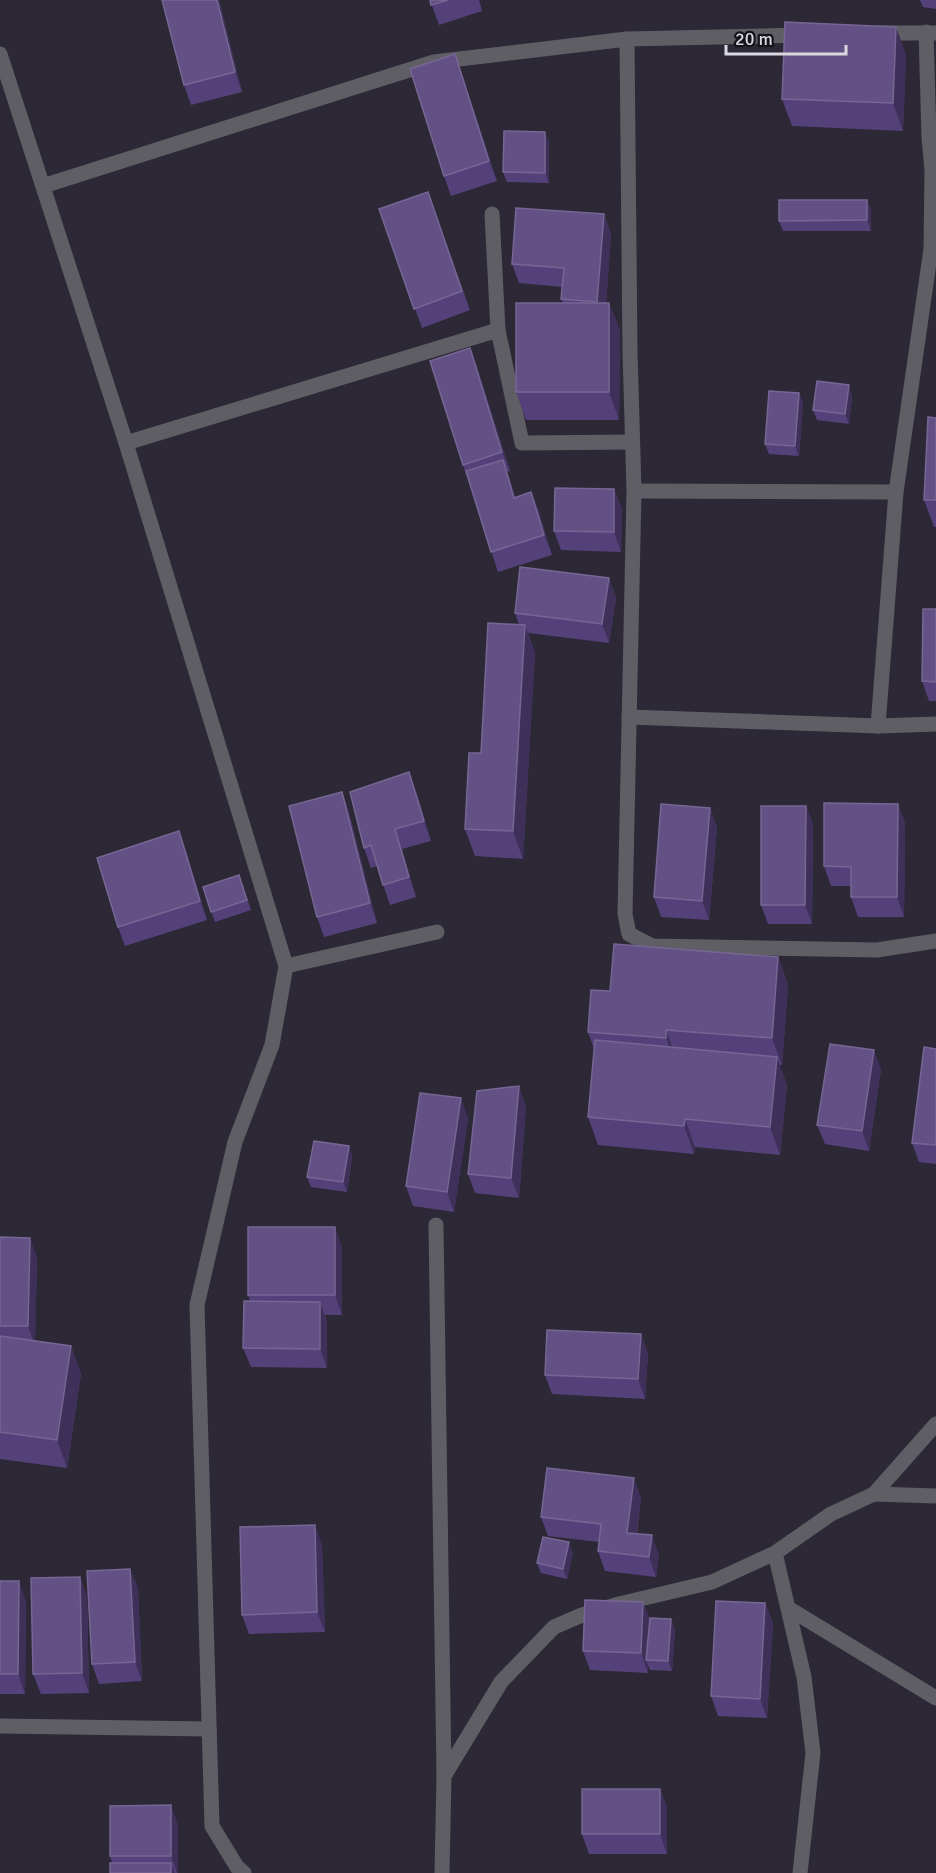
<svg xmlns="http://www.w3.org/2000/svg" width="936" height="1873" viewBox="0 0 936 1873" font-family="Signika,sans-serif">
<rect width="100%" height="100%" fill="#2c2836"/>
<g fill="none" stroke-linecap="round" stroke-linejoin="round">
<g stroke="#605e65" stroke-width="15">
<path d="M878,33H936"/>
<path d="M803,35L627,39L630,352L634,491L625,914L629,934L652,946L877,950L936,941"/>
<path d="M0,54L126,443L286,966L272,1045L235,1142L197,1305L212,1826L237,1867L244,1873"/>
<path d="M43,186L434,62L627,39"/>
<path d="M492,214L498,330"/>
<path d="M126,443L498,330L522,443L631,442"/>
<path d="M634,491L896,492L878,726"/>
<path d="M896,492L931,249L932,170L929,137L926,32"/>
<path d="M629,717L878,726L936,724"/>
<path d="M286,966L437,932"/>
<path d="M436,1225L444,1776"/>
<path d="M874,1494L936,1424"/>
<path d="M775,1553L804,1677L813,1753L800,1873"/>
<path d="M788,1608L936,1698"/>
<path d="M0,1726L209,1729"/>
<path d="M442,1873L444,1776L501,1682L554,1627L582,1615L619,1604L712,1582L775,1553L831,1514L874,1494L936,1496"/>
</g>
</g>
<g fill="#55417a">
<path d="M219,0L242,92L191,105L184,85Z"/>
<path d="M430,0H479L482,11L439,25Z"/>
<path d="M920,0H936V9L923,7Z"/>
<path d="M455,54L497,181L451,196L444,176Z"/>
<path d="M906,54L903,131L792,126L782,99Z"/>
<path d="M549,142V183L507,182L503,172Z"/>
<path d="M428,192L470,310L422,328L379,209Z"/>
<path d="M867,200L871,211V231H783L779,221Z"/>
<path d="M604,214L611,234L606,303H609L620,330L619,420H526L516,392L563,303L561,299L562,287L519,283L512,264Z"/>
<path d="M470,348L477,367L510,471L507,472L515,497L531,492L539,512L552,555L498,572L463,465Z"/>
<path d="M799,393L803,403L799,456L769,454L765,444Z"/>
<path d="M852,396L849,424L817,420L813,410Z"/>
<path d="M936,418V527H934L924,500Z"/>
<path d="M614,489L622,509L621,552L561,550L554,531Z"/>
<path d="M609,578L616,598L609,643L528,633L535,653L523,859L475,856L465,829L481,753L519,625L515,613Z"/>
<path d="M936,609V701H929L922,681Z"/>
<path d="M416,791L431,841L402,849L416,897L390,905L377,866L371,868L364,848Z"/>
<path d="M342,792L349,812L377,923L324,937L317,917Z"/>
<path d="M898,804L905,823L904,917H858L851,897V886H831L824,866Z"/>
<path d="M806,806L813,825L812,924H768L761,905Z"/>
<path d="M710,808L717,828L709,920L661,917L654,897Z"/>
<path d="M186,851L207,920L125,946L118,927Z"/>
<path d="M239,875L251,910L215,922L203,887Z"/>
<path d="M778,957L788,985L782,1065H779L787,1085L780,1155L695,1147L694,1154L598,1145L588,1117L594,1049L588,1032Z"/>
<path d="M936,1049V1164L919,1162L912,1143Z"/>
<path d="M881,1069L869,1151L825,1144L817,1125Z"/>
<path d="M526,1106L519,1198L475,1193L468,1174Z"/>
<path d="M468,1118L454,1212L413,1206L406,1186Z"/>
<path d="M349,1146L352,1157L347,1192L311,1187L307,1177Z"/>
<path d="M0,1237L37,1257L35,1341L71,1346L81,1374L67,1468L0,1459Z"/>
<path d="M342,1247V1315H325L327,1322V1368L251,1367L243,1348L250,1301L248,1295Z"/>
<path d="M648,1353L645,1399L552,1394L545,1375Z"/>
<path d="M641,1498L637,1534L659,1555L656,1577L605,1571L598,1551L599,1542L548,1536L541,1517Z"/>
<path d="M322,1545L325,1632L249,1634L242,1615Z"/>
<path d="M573,1553L567,1579L541,1573L537,1563Z"/>
<path d="M130,1569L138,1589L142,1681L99,1684L92,1664Z"/>
<path d="M80,1577L87,1597L89,1693L41,1694L33,1674Z"/>
<path d="M0,1581L26,1601L25,1694H0Z"/>
<path d="M643,1602L650,1621L671,1619L675,1630L672,1671L650,1670L648,1665V1673L590,1670L583,1651Z"/>
<path d="M765,1603L773,1623L767,1718L718,1716L711,1696Z"/>
<path d="M660,1789L667,1808V1854H589L582,1834Z"/>
<path d="M178,1825V1873H110L112,1863L110,1856Z"/>
</g>
<g fill="#3f305a">
<path d="M217,0H219L242,92L235,72Z"/>
<path d="M896,27L906,54L903,131L893,103Z"/>
<path d="M455,54L462,74L497,181L489,161Z"/>
<path d="M545,132L549,142V183L545,173Z"/>
<path d="M867,200L871,211V231L867,220Z"/>
<path d="M604,214L611,234L605,322L597,302Z"/>
<path d="M609,303L620,330L619,420L609,392Z"/>
<path d="M470,348L477,367L510,471L502,452Z"/>
<path d="M849,385L852,396L849,424L845,414Z"/>
<path d="M799,393L803,403L799,456L795,446Z"/>
<path d="M503,460L510,479L522,517L514,498Z"/>
<path d="M614,489L622,509L621,552L614,532Z"/>
<path d="M531,492L539,512L552,555L544,535Z"/>
<path d="M609,578L616,598L609,643L602,624Z"/>
<path d="M525,625L535,653L523,859L513,831Z"/>
<path d="M409,772L416,791L431,841L424,821Z"/>
<path d="M342,792L349,812L377,923L370,903Z"/>
<path d="M898,804L905,823L904,917L897,897Z"/>
<path d="M806,806L813,825L812,924L805,905Z"/>
<path d="M710,808L717,828L709,920L702,901Z"/>
<path d="M395,829L402,849L416,897L409,877Z"/>
<path d="M179,831L186,851L207,920L200,901Z"/>
<path d="M778,957L788,985L782,1065L772,1038Z"/>
<path d="M666,1030L676,1057V1066L666,1038Z"/>
<path d="M874,1050L881,1069L869,1151L862,1131Z"/>
<path d="M777,1057L787,1085L780,1155L770,1127Z"/>
<path d="M519,1086L526,1106L519,1198L511,1178Z"/>
<path d="M461,1098L468,1118L454,1212L447,1192Z"/>
<path d="M685,1119L695,1147L694,1154L684,1126Z"/>
<path d="M349,1146L352,1157L347,1192L343,1182Z"/>
<path d="M335,1227L342,1247V1315L335,1295Z"/>
<path d="M30,1238L37,1257L35,1346L28,1326Z"/>
<path d="M320,1302L327,1322V1368L320,1349Z"/>
<path d="M641,1334L648,1353L645,1399L638,1379Z"/>
<path d="M71,1346L81,1374L67,1468L57,1440Z"/>
<path d="M634,1478L641,1498L634,1552L627,1533Z"/>
<path d="M315,1525L322,1545L325,1632L317,1612Z"/>
<path d="M652,1535L659,1555L656,1577L649,1557Z"/>
<path d="M569,1542L573,1553L567,1579L563,1569Z"/>
<path d="M130,1569L138,1589L142,1681L135,1662Z"/>
<path d="M80,1577L87,1597L89,1693L82,1673Z"/>
<path d="M19,1581L26,1601L25,1694L18,1674Z"/>
<path d="M643,1602L650,1621L646,1660L648,1665V1673L641,1653Z"/>
<path d="M765,1603L773,1623L767,1718L760,1699Z"/>
<path d="M671,1619L675,1630L672,1671L668,1661Z"/>
<path d="M660,1789L667,1808V1854L660,1834Z"/>
<path d="M171,1805L178,1825V1873H177L171,1856Z"/>
<path d="M171,1863L175,1873H171Z"/>
</g>
<g fill="#635185" stroke="#766693" stroke-width="1.5">
<path d="M162,0H217L235,72L184,85Z"/>
<path d="M430,0H448L431,5Z"/>
<path d="M785,22L896,27L893,103L782,99Z"/>
<path d="M455,54L489,161L444,176L410,69Z"/>
<path d="M504,131L545,132V173L503,172Z"/>
<path d="M428,192L462,291L414,309L379,209Z"/>
<path d="M779,200H867V220L779,221Z"/>
<path d="M516,208L604,214L597,302L561,299L564,268L512,264Z"/>
<rect x="516" y="303" width="93" height="89"/>
<path d="M470,348L502,452L463,465L430,361Z"/>
<path d="M817,381L849,385L845,414L813,410Z"/>
<path d="M769,391L799,393L795,446L765,444Z"/>
<path d="M928,417L936,418V500H924Z"/>
<path d="M503,460L514,498L531,492L544,535L491,552L466,471Z"/>
<path d="M555,488L614,489V532L554,531Z"/>
<path d="M520,567L609,578L602,624L515,613Z"/>
<path d="M923,609H936V682L922,681Z"/>
<path d="M488,623L525,625L513,831L465,829L469,753H481Z"/>
<path d="M409,772L424,821L395,829L409,877L383,885L371,845L364,848L350,792Z"/>
<path d="M342,792L370,903L317,917L289,806Z"/>
<path d="M824,803L898,804L897,897H851V867L824,866Z"/>
<path d="M661,804L710,808L702,901L654,897Z"/>
<path d="M761,806H806L805,905H761Z"/>
<path d="M179,831L200,901L118,927L97,858Z"/>
<path d="M239,875L247,900L211,912L203,887Z"/>
<path d="M614,944L778,957L772,1038L666,1030V1038L588,1032L591,990L610,991Z"/>
<path d="M595,1040L777,1057L770,1127L685,1119L684,1126L588,1117Z"/>
<path d="M830,1044L874,1050L862,1131L817,1125Z"/>
<path d="M924,1047L936,1049V1145L912,1143Z"/>
<path d="M519,1086L511,1178L468,1174L477,1091Z"/>
<path d="M420,1093L461,1098L447,1192L406,1186Z"/>
<path d="M314,1141L349,1146L343,1182L307,1177Z"/>
<rect x="248" y="1227" width="87" height="68"/>
<path d="M0,1237L30,1238L28,1326H0Z"/>
<path d="M244,1301L320,1302V1349L243,1348Z"/>
<path d="M547,1330L641,1334L638,1379L545,1375Z"/>
<path d="M0,1336L71,1346L57,1440L0,1432Z"/>
<path d="M547,1468L634,1478L627,1533L652,1535L649,1557L598,1551L601,1524L541,1517Z"/>
<path d="M315,1525L317,1612L242,1615L240,1527Z"/>
<path d="M543,1537L569,1542L563,1569L537,1563Z"/>
<path d="M130,1569L135,1662L92,1664L87,1571Z"/>
<path d="M80,1577L82,1673L33,1674L31,1578Z"/>
<path d="M0,1581H19L18,1674H0Z"/>
<path d="M585,1600L643,1602L641,1653L583,1651Z"/>
<path d="M716,1601L765,1603L760,1699L711,1696Z"/>
<path d="M650,1618L671,1619L668,1661L646,1660Z"/>
<rect x="582" y="1789" width="78" height="45"/>
<path d="M171,1805V1856H110V1806Z"/>
<rect x="110" y="1863" width="61" height="10"/>
</g>
<path d="M726 45v9h120v-9" fill="none" stroke="#d9d7e0" stroke-width="3"/>
<text x="735" y="45" font-size="18" fill="#d9d7e0" stroke="#141219" stroke-width="4.5" paint-order="stroke">20 m</text>
</svg>
